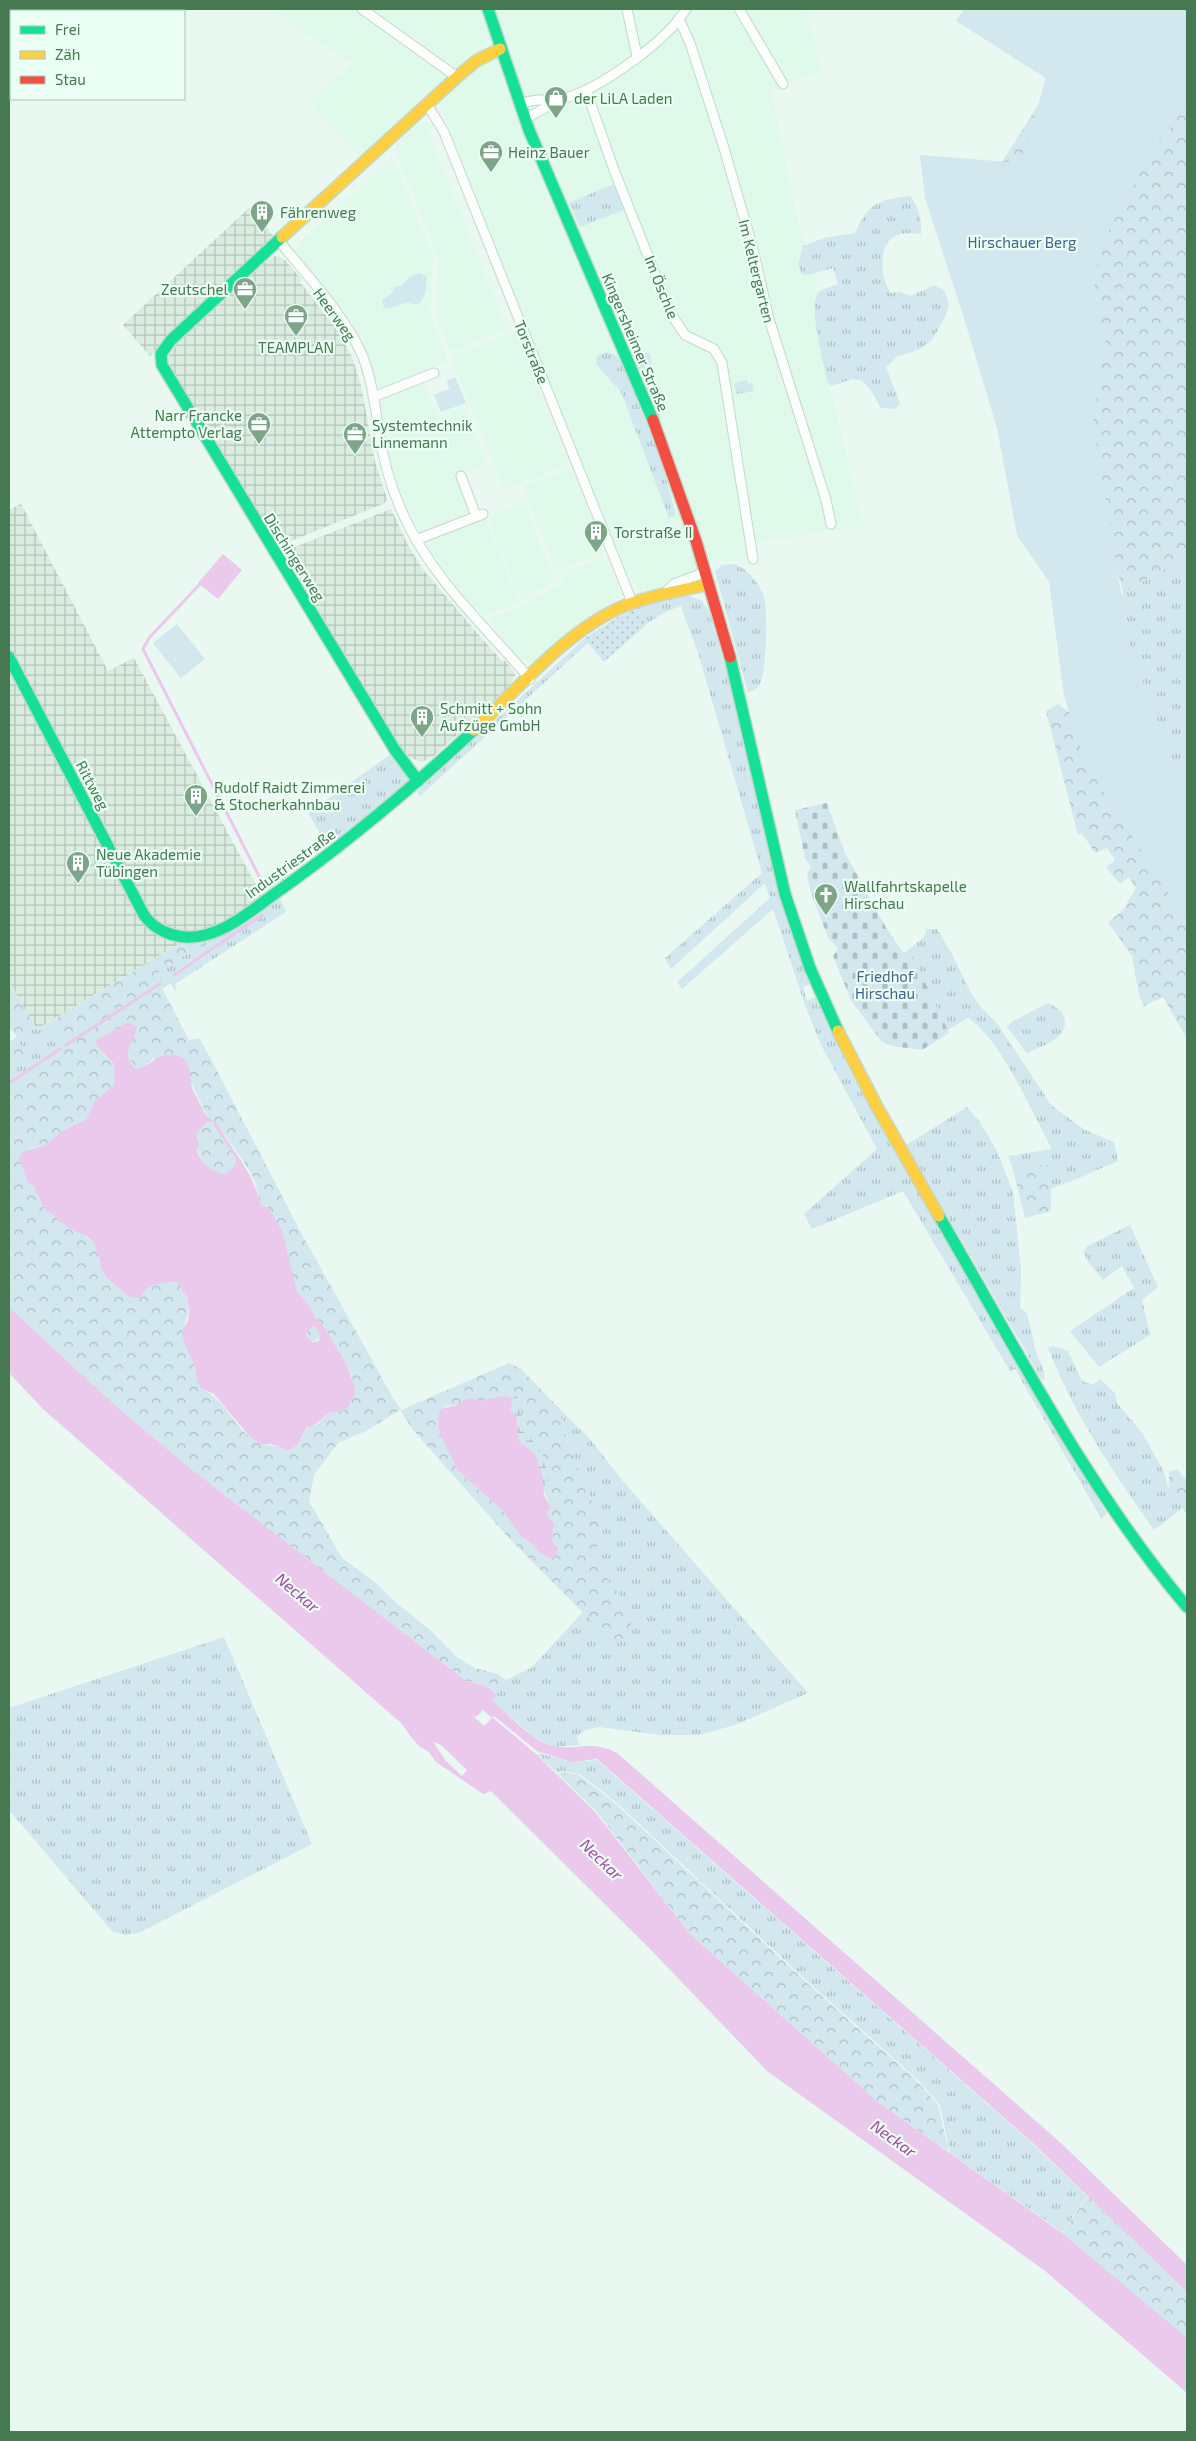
<svg xmlns="http://www.w3.org/2000/svg" width="1196" height="2441" viewBox="0 0 1196 2441" font-family="'Exo 2',sans-serif">
<defs>
<pattern id="industrial-grid" width="8" height="8" patternUnits="userSpaceOnUse" patternTransform="scale(1.25)"><rect width="8" height="8" fill="#daebe0"/><path d="M0 4h8M4 0v8" fill="none" stroke="#b3c3b8"/></pattern>
<pattern id="grass-tufts" width="24" height="20" patternUnits="userSpaceOnUse" patternTransform="scale(1.25)"><rect width="24" height="20" fill="#d2e7ee"/><path d="M3 7l-1-3M5 7V3M7 7l1-3M15 17l-1-3M17 17v-4M19 17l1-3" fill="none" stroke="#acc0c3"/></pattern>
<pattern id="forest-crowns" width="20" height="18" patternUnits="userSpaceOnUse" patternTransform="scale(1.25)"><rect width="20" height="18" fill="#d2e7ee"/><path d="M2 6a3 3 0 1 1 6 0M12 15a3 3 0 1 1 6 0" fill="none" stroke="#acc0c3"/></pattern>
<pattern id="wetland-marsh" width="20" height="14" patternUnits="userSpaceOnUse" patternTransform="scale(1.25)"><rect width="20" height="14" fill="#d2e7ee"/><path d="M1 5h8M5 5V1M11 12h8M15 12V8" fill="none" stroke="#acc0c3"/></pattern>
<pattern id="cemetery-stones" width="16" height="16" patternUnits="userSpaceOnUse" patternTransform="scale(1.25)"><rect width="16" height="16" fill="#d2e7ee"/><path d="M2 7V4a2 2 0 0 1 4 0v3zM10 15v-3a2 2 0 0 1 4 0v3z" fill="#acc0c3"/></pattern>
<pattern id="garden-dots" width="8" height="8" patternUnits="userSpaceOnUse" patternTransform="scale(1.25)"><rect width="8" height="8" fill="#d2e7ee"/><path d="M2 2h.1M6 6h.1" fill="none" stroke="#acc0c3" stroke-width="1.8" stroke-linecap="round"/></pattern>
</defs>
<rect width="100%" height="100%" fill="#e9f8f0"/>
<g fill="#dffaea">
<path d="M277,9H805L822,71L771,91L795,208L818,295L831,390L863,526L746,544L749,561H712L701,583L645,597L633,583L624,566L578,456L505,275L440,105L429,95L360,157L310,103L352,63L292,26Z"/>
<path d="M423,122L429,123L433,127L428,132L507,329L453,351L449,349L436,316L438,257L395,150L396,144L416,125Z"/>
<path d="M391,159L394,160L433,257L431,305L427,307L446,355L445,363L380,390L366,349L355,328L296,251L299,243Z"/>
<path d="M513,332L517,333L568,461L567,465L507,489L503,487L452,359L454,355Z"/>
<path d="M424,383L437,416L463,404L486,464L457,476L470,513L422,533L420,532L407,507L391,461L380,403L382,399Z"/>
<path d="M568,469L572,470L603,548L602,553L556,571L524,490L525,486Z"/>
<path d="M524,502L555,581L521,600L488,517Z"/>
<path d="M485,518L519,602L483,617L444,570L427,544L428,541Z"/>
<path d="M603,557L607,558L619,589L618,598L581,624L537,661L531,663L521,659L494,628L490,618L528,603L564,581L562,573Z"/>
</g>
<g fill="url(#industrial-grid)">
<path d="M250,207L274,237L150,356L123,325Z"/>
<path d="M275,256L281,257L287,262L301,279L300,282L338,331L352,357L361,385L375,462L387,499L385,503L281,545L277,543L172,370L168,357L179,341L267,261Z"/>
<path d="M21,504L108,671L134,658L265,902L192,936L37,1029L9,982V510Z"/>
<path d="M391,509L409,547L424,571L486,643L502,661H505L512,669L515,675L509,687L434,756L422,762L411,758L402,749L282,552Z"/>
</g>
<g fill="url(#grass-tufts)">
<path d="M614,184L624,210L580,227L569,203Z"/>
<path d="M910,196C919,206 922,221 921,234C912,233 898,232 891,239C878,250 881,281 891,293L900,292L910,296L935,285L944,290L949,304L946,315L932,340L919,350L898,356L886,367L900,403L895,409L881,408L870,389L861,380L852,379L831,386L827,380C824,363 806,302 820,291C825,288 833,286 838,284L833,268L808,275L802,274L798,265L803,246L824,238L855,233C868,202 880,200 910,196Z"/>
<path d="M634,336L644,352L650,354L653,378L661,389L660,425L629,351L627,341Z"/>
<path d="M606,352L616,355L623,364L633,385L637,401L659,454L676,515L669,518L621,392L596,364L597,356Z"/>
<path d="M747,380L748,384L752,383L754,391L736,394L734,383Z"/>
<path d="M1187,556V795L1131,652L1122,594Z"/>
<path d="M734,564C746,567 761,585 764,597C768,611 767,677 758,687C756,689 751,691 748,693L715,571L722,565Z"/>
<path d="M689,596L701,600L709,611L731,688L785,914L810,984L803,987L807,1001L815,997L850,1071L1107,1514L1101,1518L1015,1369L1010,1371L903,1191L812,1229L804,1214L877,1149L821,1045L805,1005L773,909L682,989L677,982L770,898L765,883L671,969L665,958L762,873L699,656L681,606L665,612L648,623L636,608L664,600Z"/>
<path d="M584,639L588,643L420,796L417,792Z"/>
<path d="M394,752L414,784L331,852L308,813Z"/>
<path d="M280,898L286,912L175,984L176,992L171,983L162,989L158,973L208,940L224,934Z"/>
<path d="M927,929H937L953,956L971,993L979,1005L998,1025L1052,1106L1085,1130L1114,1142L1118,1161L1077,1179L1050,1189V1165L1012,1166L1008,1156L1052,1149C1032,1113 1002,1040 968,1018L943,1033L914,976L906,952L924,937Z"/>
<path d="M1048,1003C1057,1008 1065,1011 1065,1023C1065,1040 1041,1046 1027,1053L1007,1027L1012,1022Z"/>
<path d="M51,1021L62,1040L60,1053L9,1088V1068L29,1054L17,1041L18,1033L37,1029Z"/>
<path d="M967,1107L979,1121L996,1149L1013,1192L1021,1269L1020,1308L1026,1312C1031,1325 1032,1338 1036,1351C1039,1361 1046,1370 1044,1381L1039,1376L1023,1346L906,1145Z"/>
<path d="M1130,1225L1158,1287L1142,1300L1150,1335L1099,1367L1070,1331L1134,1288L1122,1266L1103,1280L1089,1263L1083,1252L1087,1246Z"/>
<path d="M1053,1346L1068,1351L1082,1381L1093,1385L1100,1379L1115,1393L1117,1403L1143,1434L1164,1472L1169,1490L1183,1508L1154,1530C1112,1470 1075,1416 1048,1348Z"/>
<path d="M558,1407L589,1438L622,1480L808,1693L735,1725L699,1735H661L599,1727L588,1729L576,1737L580,1745L555,1747L547,1744L533,1736L491,1700L502,1682L531,1668L583,1612L597,1625L593,1559L603,1528L569,1447Z"/>
<path d="M224,1637L312,1844L139,1933C128,1935 121,1936 111,1930L9,1810V1708Z"/>
<path d="M539,1753L571,1762L597,1760L1034,2145L1087,2196L1062,2232L950,2153L940,2105L917,2079L808,1982L617,1803L580,1774L562,1771L557,1773L538,1755Z"/>
</g>
<g fill="url(#forest-crowns)" fill-rule="evenodd">
<path d="M1100,9H1187V556L1123,593L1074,391L969,213Z"/>
<path d="M1122,594L1131,652L1187,795V1039L1163,997L1144,1006L1139,995L1132,956L1108,922L1123,910L1136,888L1129,877L1120,884L1106,867L1115,860L1107,848L1095,853L1082,833L1078,835L1046,711L1058,704L1081,721Z"/>
<path d="M208,940L158,973L160,984L189,1040L199,1038L211,1059L298,1227L389,1391L401,1410L509,1363L520,1368L558,1407L569,1447L603,1528L593,1559L632,1612L630,1636L615,1642L611,1641L508,1537L413,1430L400,1410L366,1431L338,1443L314,1475L309,1501L342,1558L375,1582L394,1601L430,1630L458,1658L475,1668L498,1674L506,1680L502,1682L496,1696C491,1685 477,1682 466,1681L186,1465L110,1401L9,1307V1088L60,1053L62,1040L51,1021L182,942ZM117,1028L132,1039C126,1050 128,1060 136,1069H142L154,1058L190,1080L207,1116L218,1125L246,1165L254,1179L261,1205L268,1207L279,1227L297,1292L309,1305L317,1320L322,1324L346,1363L352,1376L355,1395L349,1401L347,1409L328,1414L316,1425L308,1427L298,1444L287,1450C275,1445 261,1446 251,1438C232,1423 224,1399 202,1389L182,1330C191,1314 191,1294 176,1281C168,1283 159,1282 152,1285C143,1290 142,1294 130,1297L110,1281L98,1259V1251L95,1244L80,1232L67,1227L44,1208L34,1187L31,1148L45,1145L62,1131L86,1120L95,1100L113,1086L115,1080L114,1064L102,1052L99,1039L105,1037ZM471,1398L478,1401L486,1400L543,1488L551,1507L546,1514L554,1528L552,1540L556,1545L551,1559L540,1553L532,1544L520,1535L503,1511L457,1470L454,1460L441,1438L446,1406L457,1405Z"/>
<path d="M9,982L37,1029L18,1033L17,1041L29,1054L9,1068V1043L16,1037V1035L9,1027Z"/>
<path d="M207,1122H212L236,1159V1164L226,1174C204,1171 195,1155 196,1134Z"/>
<path d="M1050,1165L1051,1211L1025,1218L1012,1166Z"/>
<circle cx="313" cy="1334" r="7"/>
<path d="M1178,1470L1187,1481V1514L1169,1490V1471Z"/>
<path d="M562,1772L579,1775L616,1804L807,1983L916,2080L938,2105L949,2152L878,2102L690,1934L597,1812L558,1774Z"/>
<path d="M1088,2196L1187,2292V2339L1062,2233Z"/>
</g>
<path fill="url(#wetland-marsh)" d="M513,1395L523,1401L520,1406L525,1431L542,1453L547,1470V1483L543,1488V1478L533,1452L519,1442L516,1420L510,1409L509,1396Z"/>
<path fill="url(#cemetery-stones)" d="M827,803L844,851L885,926L902,951L912,955L949,1033L922,1050L892,1046L881,1041L851,1000L833,956L838,949L828,937L810,890L807,874L811,867L805,858L795,810Z"/>
<g fill="#d2e7ee">
<path d="M964,9H1187V104L1149,156L1100,247L1094,290L1106,338L1093,422L1131,652L1187,795V923L1085,762L1064,696L1049,582L1017,535L997,428L964,318L925,198L920,155L1021,163L1046,78L956,21Z"/>
<path d="M419,273L427,277L425,294L420,303C414,306 411,302 405,303C397,304 393,309 384,308L382,300L391,294L396,286H402L409,278Z"/>
<path d="M455,377L466,403L441,412L434,395L449,389L447,381Z"/>
<path d="M177,624L205,659L181,678L153,643Z"/>
</g>
<path fill="url(#garden-dots)" d="M636,608L648,623L604,662L584,639L613,620Z"/>
<g fill="#eac9ec" fill-rule="evenodd">
<path d="M223,554L242,570L218,599L198,583Z"/>
<path d="M131,1023L137,1027C135,1044 119,1051 136,1069C150,1068 156,1052 174,1055C195,1058 187,1080 194,1092C198,1099 202,1109 206,1115C209,1119 215,1121 218,1125C221,1129 223,1134 226,1138C243,1165 252,1173 261,1205L269,1208L282,1231L297,1292L309,1305L317,1320L322,1324L346,1363L355,1387V1395C352,1399 348,1409 344,1411C339,1413 333,1411 328,1414C320,1419 317,1426 307,1427L298,1444L293,1448L287,1450L271,1444H260L250,1437L214,1394L202,1389L198,1383L195,1367L183,1339L182,1330L188,1321L189,1310L187,1297L176,1281C162,1284 147,1282 140,1298L130,1297L110,1281L102,1270L95,1244L88,1237L67,1227L44,1208L34,1187L28,1182L19,1158L23,1152L45,1145L62,1131L86,1120L95,1100L113,1086L115,1080L114,1064L97,1046L96,1041L124,1024ZM207,1122H212L236,1159V1164L226,1174C212,1172 202,1164 197,1152L198,1146L196,1134ZM314,1326L320,1334L319,1341L313,1342L307,1338L306,1333Z"/>
<path d="M9,1307L110,1401L186,1465L466,1681C477,1683 491,1685 496,1696L492,1700C507,1713 533,1742 553,1746C578,1751 591,1739 617,1753L1062,2144L1187,2265V2292L1035,2145L597,1759L571,1762L537,1751L494,1716L492,1717L536,1754L596,1813L690,1934L878,2102L1062,2233L1181,2333L1187,2339V2393L1044,2270L767,2071L652,1951L491,1791L483,1794L436,1762L429,1752L420,1747L411,1737L402,1724L43,1409L9,1373ZM483,1710L492,1718L484,1726L473,1716H477ZM433,1742L441,1745L467,1770L462,1776L446,1761Z"/>
<path d="M503,1396L513,1399L510,1409L516,1416L519,1442L533,1452L536,1457L543,1478L544,1495L551,1507L546,1514L554,1524L552,1540L558,1549L554,1558L551,1559L540,1553L532,1544L520,1535L503,1511L457,1470C451,1448 431,1435 441,1409L457,1405L464,1400L471,1398L478,1401Z"/>
</g>
<g fill="none" stroke-linecap="round" stroke-linejoin="round">
<g stroke="#eac9ec" stroke-width="3">
<path d="M200,584L149,638L143,649L262,882"/>
<path d="M174,975L262,915"/>
<path d="M66,1045L160,984"/>
<path d="M9,1083L60,1049"/>
</g>
<g stroke="#c3d8ca" stroke-width="11">
<g id="street">
<path d="M362,9L457,77"/>
<path d="M627,9L637,56"/>
<path d="M739,9L783,84"/>
<path d="M679,19L690,43L724,148L752,245L769,319L826,500L831,524"/>
<path d="M586,90L614,170L671,314L685,335L714,349L722,363L753,559"/>
<path d="M427,104L444,132L632,602"/>
<path d="M521,104C536,97 551,102 566,98C602,87 667,41 686,9"/>
<path d="M527,118L559,100"/>
<path d="M279,241C306,274 347,318 363,357C372,381 375,406 379,431C383,460 391,488 403,514C432,579 485,626 530,679"/>
<path d="M373,397L434,373"/>
<path d="M461,476L476,516"/>
<path d="M416,540L483,514"/>
<path d="M666,592L674,584L706,572"/>
</g>
</g>
<g stroke="#c4d9cb" stroke-width="14">
<g id="fast">
<path d="M488,9L529,130L653,420"/>
<path d="M282,237L171,340L161,354L162,365L395,750L418,781"/>
<path d="M9,657L144,915C157,934 183,941 205,935C230,929 252,910 273,895C344,845 411,789 474,730"/>
<path d="M730,657L785,894L810,968L838,1031"/>
<path d="M939,1216C1017,1350 1087,1488 1187,1607"/>
</g>
</g>
<g stroke="#c4d9cb" stroke-width="14">
<g id="slow">
<path d="M282,237L457,77L476,61L500,49"/>
<path d="M474,730C519,688 567,630 624,606C651,595 681,591 709,584"/>
<path d="M838,1031L876,1105L939,1216"/>
</g>
</g>
<g stroke="#c4d9cb" stroke-width="14">
<path id="jam" d="M653,420L696,541L730,657"/>
</g>
<use href="#street" stroke="#fcfefd" stroke-width="9"/>
<use href="#fast" stroke="#16e098" stroke-width="11"/>
<use href="#slow" stroke="#ffcf43" stroke-width="11"/>
<use href="#jam" stroke="#f24e42" stroke-width="11"/>
</g>
<defs>
<g id="shop-pin" transform="scale(1.25)"><path d="M0 17L-7.5 6A9.5 9.5 0 1 1 7.5 6Z" fill="#7fa589" stroke="#ebfff4"/><path d="M-5-2.5h2.3a2.7 3.5 0 0 1 5.4 0H5L5.5 6h-11ZM-1.5-2.5h3a1.5 2.3 0 0 0-3 0Z" fill="#fff"/></g>
<g id="office-pin" transform="scale(1.25)"><path d="M0 17L-7.5 6A9.5 9.5 0 1 1 7.5 6Z" fill="#7fa589" stroke="#ebfff4"/><path d="M-6-3h4V-5.5h4V-3h4V5H-6ZM-1-4.5V-3h2v-1.5ZM-6 0V1H6V0Z" fill="#fff"/></g>
<g id="building-pin" transform="scale(1.25)"><path d="M0 17L-7.5 6A9.5 9.5 0 1 1 7.5 6Z" fill="#7fa589" stroke="#ebfff4"/><path d="M-4-6H4V6H1V3H-1V6H-4ZM-2.5-4.3h1.7v1.8h-1.7ZM.8-4.3h1.7v1.8H.8ZM-2.5-1h1.7V.8h-1.7ZM.8-1h1.7V.8H.8Z" fill="#fff"/></g>
<g id="church-pin" transform="scale(1.25)"><path d="M0 17L-7.5 6A9.5 9.5 0 1 1 7.5 6Z" fill="#7fa589" stroke="#ebfff4"/><path d="M-1.2-6h2.4v3.5h3.3v2.4h-3.3V6h-2.4V-.1h-3.3v-2.4h3.3Z" fill="#fff"/></g>
</defs>
<g fill-rule="evenodd">
<use href="#shop-pin" x="556" y="98"/>
<use href="#office-pin" x="491" y="152"/>
<use href="#building-pin" x="262" y="212"/>
<use href="#office-pin" x="245" y="289"/>
<use href="#office-pin" x="296" y="316"/>
<use href="#office-pin" x="259" y="424"/>
<use href="#office-pin" x="355" y="434"/>
<use href="#building-pin" x="596" y="532"/>
<use href="#building-pin" x="422" y="717"/>
<use href="#building-pin" x="196" y="796"/>
<use href="#building-pin" x="78" y="863"/>
<use href="#church-pin" x="826" y="895"/>
</g>
<g text-anchor="middle" dominant-baseline="central" stroke-width="4.5" stroke-linejoin="round" paint-order="stroke">
<g font-size="15" fill="#467951" stroke="#ebfff4" text-anchor="start">
<text x="574" y="98">der LiLA Laden</text>
<text x="508" y="152">Heinz Bauer</text>
<text x="280" y="212">Fährenweg</text>
<text x="228" y="289" text-anchor="end">Zeutschel</text>
<text x="296" y="347" text-anchor="middle">TEAMPLAN</text>
<text x="242" y="415" text-anchor="end">Narr Francke<tspan x="242" dy="17">Attempto Verlag</tspan></text>
<text x="372" y="425">Systemtechnik<tspan x="372" dy="17">Linnemann</tspan></text>
<text x="614" y="532">Torstraße II</text>
<text x="440" y="708">Schmitt + Sohn<tspan x="440" dy="17">Aufzüge GmbH</tspan></text>
<text x="214" y="787">Rudolf Raidt Zimmerei<tspan x="214" dy="17">&amp; Stocherkahnbau</tspan></text>
<text x="96" y="854">Neue Akademie<tspan x="96" dy="17">Tübingen</tspan></text>
<text x="844" y="886">Wallfahrtskapelle<tspan x="844" dy="17">Hirschau</tspan></text>
</g>
<g font-size="15" fill="#42638d" stroke="#ebfff4">
<text x="1022" y="242">Hirschauer Berg</text>
<text x="885" y="976">Friedhof<tspan x="885" dy="17">Hirschau</tspan></text>
</g>
<g font-size="15" fill="#467951" stroke="#ebfff4">
<text transform="translate(757 271) rotate(76)">Im Keltergarten</text>
<text transform="translate(662 287) rotate(68)">Im Öschle</text>
<text transform="translate(335 314) rotate(54)">Heerweg</text>
<text transform="translate(636 342) rotate(67)">Kingersheimer Straße</text>
<text transform="translate(532 352) rotate(68)">Torstraße</text>
<text transform="translate(295 557) rotate(58)">Dischingerweg</text>
<text transform="translate(93 785) rotate(62)">Rittweg</text>
<text transform="translate(290 863) rotate(-36)">Industriestraße</text>
</g>
<g font-size="16" font-style="italic" fill="#a545a4" stroke="#ebfff4">
<text transform="translate(298 1592) rotate(40)">Neckar</text>
<text transform="translate(602 1859) rotate(44)">Neckar</text>
<text transform="translate(894 2138) rotate(36)">Neckar</text>
</g>
</g>
<rect width="1196" height="2441" fill="none" stroke="#467951" stroke-width="20"/>
<rect x="10" y="10" width="175" height="90" fill="#ebfff4" stroke="#a9c9b3"/>
<rect x="20" y="26" width="25" height="8" fill="#16e098" stroke="#a9c9b3"/>
<text x="55" y="35" font-size="15" fill="#467951">Frei</text>
<rect x="20" y="51" width="25" height="8" fill="#ffcf43" stroke="#a9c9b3"/>
<text x="55" y="60" font-size="15" fill="#467951">Zäh</text>
<rect x="20" y="76" width="25" height="8" fill="#f24e42" stroke="#a9c9b3"/>
<text x="55" y="85" font-size="15" fill="#467951">Stau</text>
</svg>
